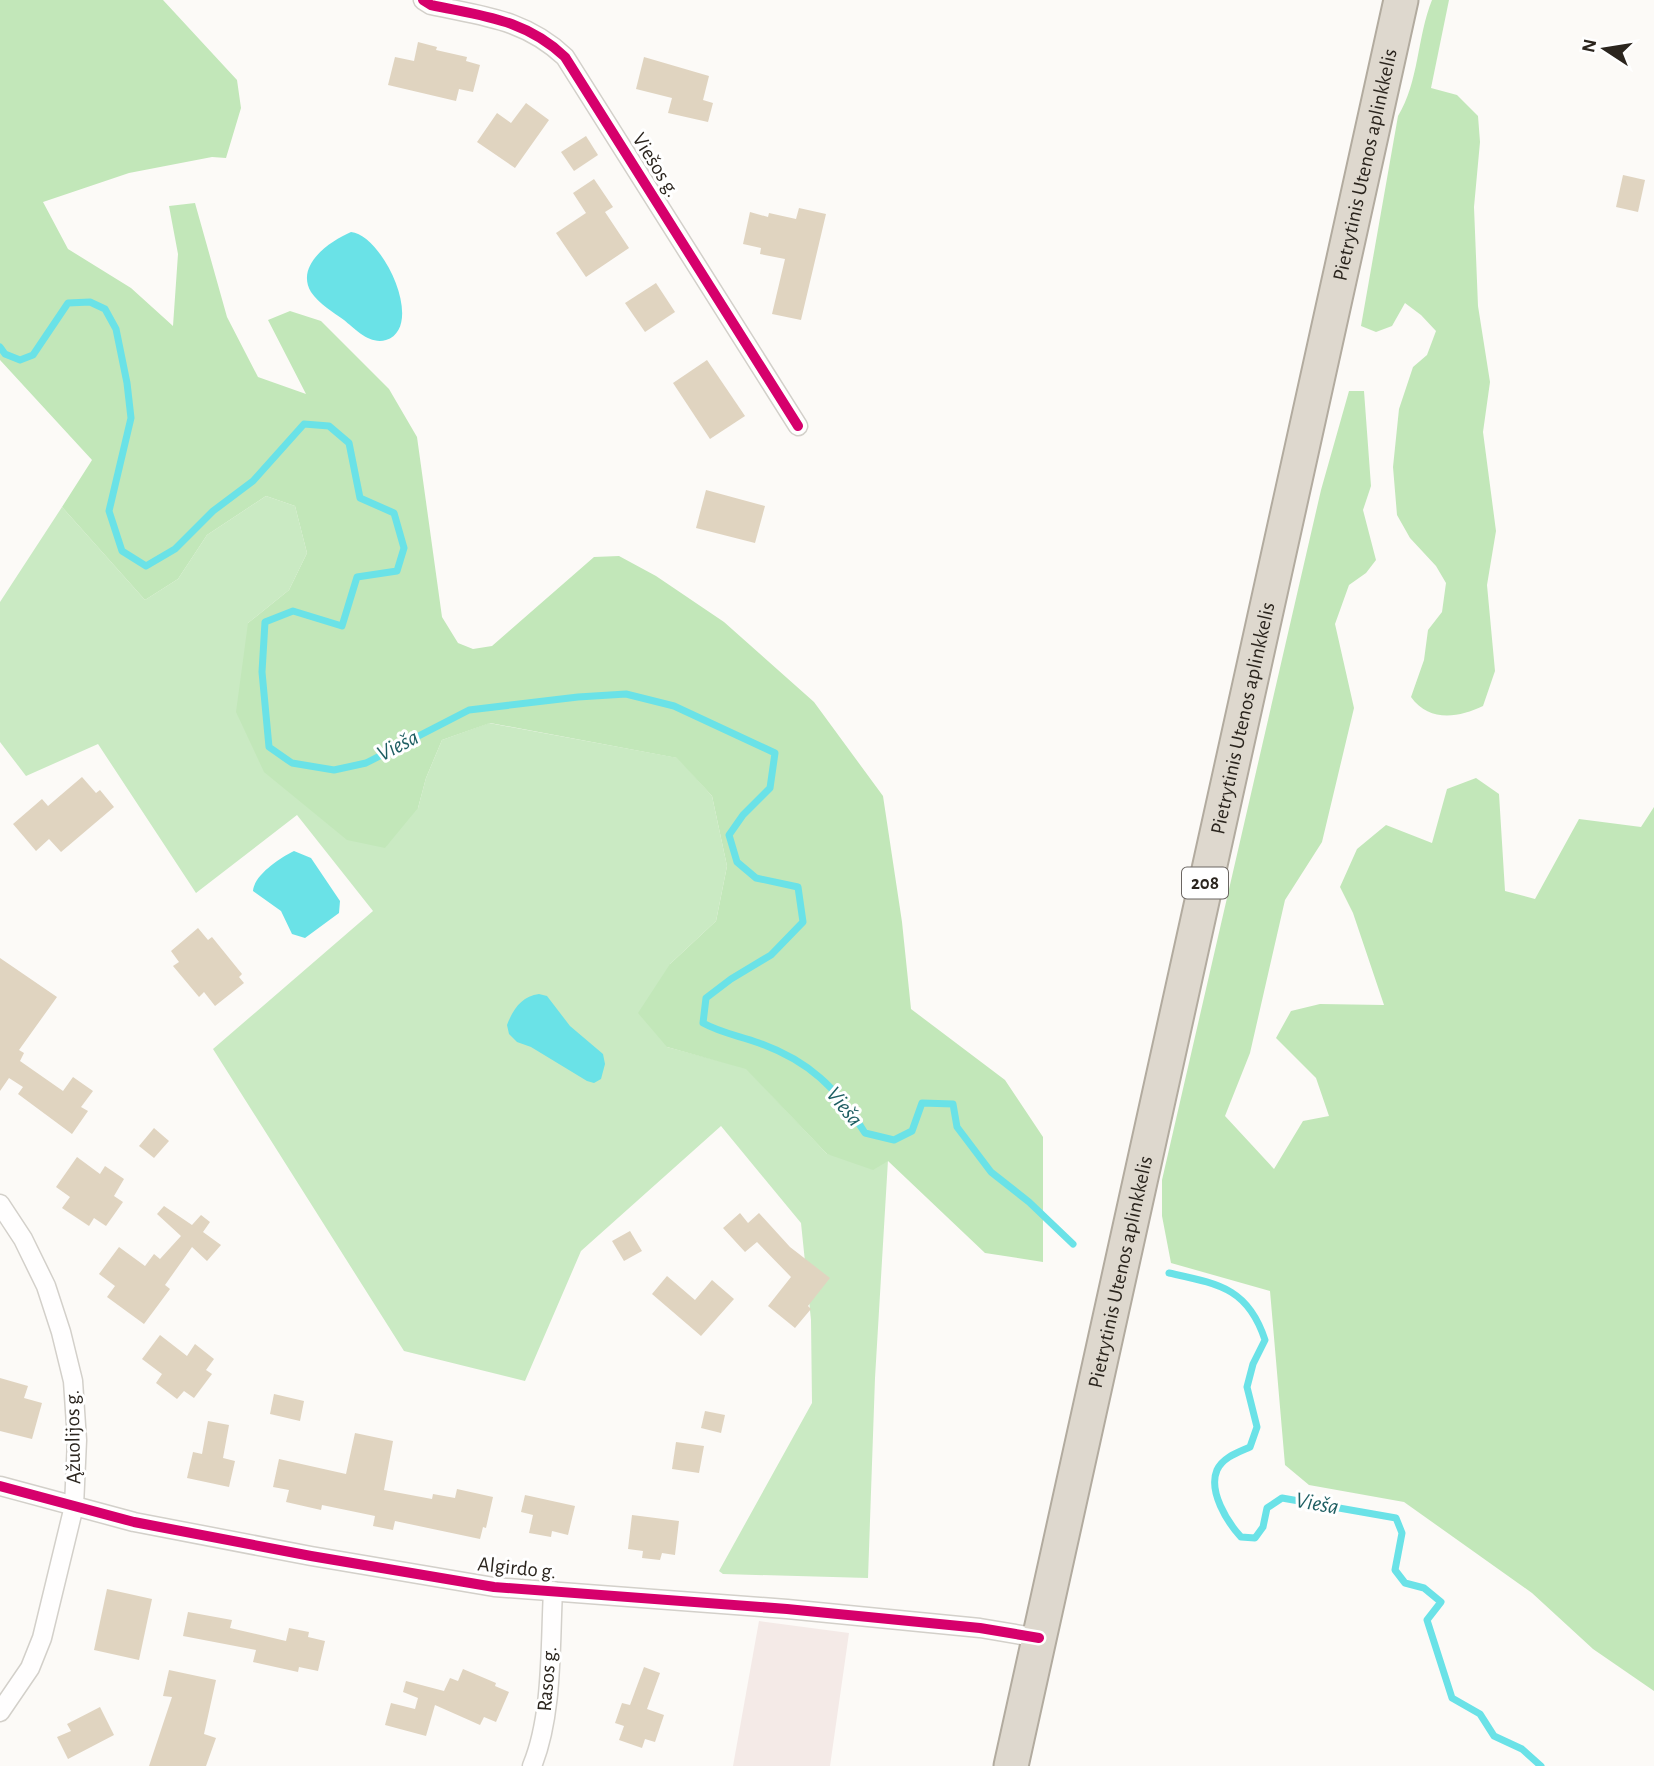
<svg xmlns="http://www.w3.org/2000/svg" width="1654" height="1766" viewBox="0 0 1654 1766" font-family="'Alegreya Sans',sans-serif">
<rect width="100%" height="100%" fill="#fcfaf7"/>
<path fill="#f4eae7" d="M759,1621L849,1633L830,1766H733Z"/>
<path fill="#caeac3" d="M266,496L295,506L307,553L289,590L248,623L418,808L426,778L442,740L489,723L678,758L712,796L727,866L716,921L670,964L667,1047L746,1068L827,1154L888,1160L875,1378L868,1578L723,1574L719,1571L812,1403L811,1320L801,1223L721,1126L581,1251L525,1381L404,1351L213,1049L373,911L297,815L196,893L98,744L26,776L0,742V602L62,507L145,600L178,579L207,535Z"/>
<g fill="#c2e7b9">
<path d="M0,0H163L237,80L241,108L226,158L212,157L129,173L43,202L68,249L131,288L173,326L178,254L169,206L195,203L227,317L258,377L306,394L268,320L290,311L321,321L389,389L417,437L442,617L458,643L473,649L492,646L594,557L619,556L656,576L724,622L814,702L883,796L902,922L911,1009L1005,1080L1043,1137V1262L985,1253L888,1161L873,1170L827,1154L746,1069L667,1047L638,1013L670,964L716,921L727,866L712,796L677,758L490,723L442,740L426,778L418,808L385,848L347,840L264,772L236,712L248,623L289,590L307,553L295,506L266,496L207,535L178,579L145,600L62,507L92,460L0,360Z"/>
<path d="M1432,0H1449L1431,88L1457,95L1478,116L1480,142L1474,207L1478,306L1490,382L1483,432L1496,531L1487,585L1495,671L1483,706C1458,718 1429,722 1411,697L1424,660L1428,630L1442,612L1446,583L1436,566L1410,538L1397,515L1393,467L1399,409L1413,367L1427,355L1436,331L1421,315L1405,303L1392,326L1376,332L1361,326L1398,116C1419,82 1417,37 1432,0Z"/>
<path d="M1349,391H1364L1371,486L1363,510L1376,560L1366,573L1349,585L1335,624L1354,708L1322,842L1285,900L1250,1053L1225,1116L1274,1169L1303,1121L1329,1116L1316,1078L1276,1038L1291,1011L1320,1004L1384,1005L1353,913L1340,887L1357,849L1386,825L1432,843L1447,789L1476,778L1499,794L1505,891L1535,899L1579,819L1641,827L1654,807V1691L1593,1649L1532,1593L1404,1502L1309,1485L1285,1465L1270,1291L1171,1263L1162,1216V1180L1321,490Z"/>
</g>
<g fill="#6ae2e7">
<path d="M351,232C383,235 426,327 386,340C370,345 355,329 344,320C333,312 319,304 311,292C295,265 330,241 351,232Z"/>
<path d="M294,851L311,858L340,901L339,913L305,938L292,934L281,911L253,891C254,875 280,858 294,851Z"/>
<path d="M539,994L547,996L570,1026L603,1054L605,1064L601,1079L594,1083L587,1081L531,1047L517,1042L509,1034L507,1025C513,1009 522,996 539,994Z"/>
</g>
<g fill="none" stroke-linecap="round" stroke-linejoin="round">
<g stroke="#6ae2e7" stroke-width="7">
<path d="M0,347L5,354L20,360L33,355L68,303L90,302L105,309L116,329L127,383L131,418L109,511L122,551L146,566L175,549L213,511L253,481L304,424L329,426L349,443L360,498L394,513L404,548L397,571L357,577L342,626L293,611L265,622L262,672L269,747L292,763L334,770L366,763L469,710L578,697L626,694L674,706L775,753L770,788L743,815L729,835L737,862L756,878L798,887L803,922L771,955L731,979L706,998L703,1023C721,1033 740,1036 759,1043C809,1061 837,1088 865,1133L894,1140L912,1131L922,1103L953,1104L957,1127L991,1172L1029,1202L1073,1244"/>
<path d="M1169,1273C1219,1284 1248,1288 1265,1340L1253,1364L1247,1387L1257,1427L1250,1447C1239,1452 1223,1457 1217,1470C1208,1491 1227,1522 1241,1537L1255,1538L1263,1527L1267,1508L1282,1498L1396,1518L1402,1533L1395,1570L1405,1583L1424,1588L1441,1602L1427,1620L1452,1698L1480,1714L1494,1736L1522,1749L1541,1766"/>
</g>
</g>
<g fill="#e0d4c0">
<path d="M418,42L437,47L436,50L467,57L466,61L480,65L473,92L459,89L456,101L388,85L395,57L414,61Z"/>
<path d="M644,57L709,76L703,100L713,103L708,122L668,113L672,98L636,89Z"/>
<path d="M526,103L549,120L515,168L477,142L497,113L511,123Z"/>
<path d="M586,136L598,155L574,171L561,152Z"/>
<path d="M1623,175L1645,180L1638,212L1616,207Z"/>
<path d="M594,179L613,207L605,212L629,248L586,277L556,233L586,213L573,193Z"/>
<path d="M799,208L826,214L801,320L772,314L785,259L760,254L761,248L743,244L750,212L768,217L769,213L796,219Z"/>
<path d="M656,283L675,312L645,332L625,303Z"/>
<path d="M707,360L745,416L710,439L673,383Z"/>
<path d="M706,490L765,506L755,543L696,528Z"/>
<path d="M82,777L96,793L100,790L114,807L61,852L49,839L36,851L13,824L42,799L48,806Z"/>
<path d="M198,928L208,940L212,937L242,974L239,977L244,983L215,1006L204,992L199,997L173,966L179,962L171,951Z"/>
<path d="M0,958L57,997L19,1050L24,1053L20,1061L63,1091L73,1077L93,1091L81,1107L88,1111L72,1134L18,1094L23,1087L9,1078L0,1091Z"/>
<path d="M154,1128L169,1141L154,1158L139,1146Z"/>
<path d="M77,1157L100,1174L105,1166L124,1179L114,1196L123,1202L106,1226L94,1218L89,1226L62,1208L70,1197L56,1187Z"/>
<path d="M164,1206L192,1225L201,1215L210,1222L203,1232L221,1245L207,1261L192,1247L165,1285L170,1289L144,1324L107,1297L115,1286L99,1274L119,1247L145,1266L154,1254L160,1259L181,1236L157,1214Z"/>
<path d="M740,1213L748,1223L759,1213L790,1247L830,1278L808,1306L811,1309L795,1328L768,1306L791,1277L757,1242L745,1252L723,1228Z"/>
<path d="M630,1231L642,1251L624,1261L612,1241Z"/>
<path d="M667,1276L695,1300L712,1280L734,1299L701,1336L652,1294Z"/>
<path d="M160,1335L187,1356L195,1344L214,1359L206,1370L212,1374L194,1398L184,1391L177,1399L156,1383L162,1374L142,1359Z"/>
<path d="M0,1378L28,1386L24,1398L42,1403L32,1439L0,1431Z"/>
<path d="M274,1394L304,1401L300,1421L270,1414Z"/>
<path d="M705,1411L725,1415L721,1433L701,1428Z"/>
<path d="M208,1421L229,1425L223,1458L235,1461L229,1487L187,1478L193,1452L202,1454Z"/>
<path d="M355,1433L393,1441L384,1490L432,1499L433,1494L455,1498L457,1489L493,1497L486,1528L483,1527L480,1539L395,1521L393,1530L373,1526L375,1516L322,1505L321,1510L286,1502L289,1490L273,1487L279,1459L346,1474Z"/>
<path d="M676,1442L704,1446L699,1473L672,1469Z"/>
<path d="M525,1495L575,1506L568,1535L552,1531L551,1537L529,1533L533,1515L521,1512Z"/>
<path d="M632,1515L679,1521L675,1555L662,1553L660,1560L642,1558L643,1551L628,1549Z"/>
<path d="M107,1589L152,1599L139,1660L94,1650Z"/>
<path d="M188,1612L232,1620L230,1628L286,1641L289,1628L309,1632L308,1637L325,1641L318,1671L299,1667L298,1672L253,1662L256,1650L183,1636Z"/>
<path d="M644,1667L660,1673L647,1709L664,1715L655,1742L645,1739L642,1748L619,1740L624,1726L615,1723L622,1703L630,1705Z"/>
<path d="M463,1669L496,1683L495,1686L509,1692L496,1722L484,1717L480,1725L435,1705L426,1736L385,1725L391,1703L415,1709L418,1698L403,1692L406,1681L444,1691L450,1678L458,1681Z"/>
<path d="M169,1670L216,1680L204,1734L216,1738L206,1766H149L172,1697L163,1696Z"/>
<path d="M100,1707L114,1735L68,1759L57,1737L71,1731L67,1724Z"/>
</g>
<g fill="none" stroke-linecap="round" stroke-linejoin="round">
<g stroke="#d3d0ca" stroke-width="21">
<g id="street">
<path d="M423,0L431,5C482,16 525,19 565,57L798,426"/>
<path d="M0,1204L23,1239L46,1286L61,1332L73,1381L77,1440L74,1506L42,1638L30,1668L0,1712"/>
<path d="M0,1486L134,1522L311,1556L494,1587L787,1609L980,1628L1039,1638"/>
<path d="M532,1766C553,1715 550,1646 553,1591"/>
</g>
</g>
<g stroke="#b2ab9f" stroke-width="37">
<g id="highway">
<path id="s1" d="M1011,1766L1401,0"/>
</g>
</g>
<use href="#street" stroke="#fffefe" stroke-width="18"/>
<use href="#highway" stroke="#ded8ce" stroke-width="33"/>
<g stroke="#fff" stroke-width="15">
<g id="cycleway">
<path d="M423,0L431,5C482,16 525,19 565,57L798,426"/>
<path d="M0,1486L134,1522L311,1556L494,1587L787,1609L980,1628L1039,1638"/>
</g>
</g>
<use href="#cycleway" stroke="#d6006c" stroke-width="10"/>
</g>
<g text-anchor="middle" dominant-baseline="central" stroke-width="6" stroke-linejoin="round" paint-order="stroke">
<rect fill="#fff" stroke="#6b6662" stroke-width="2" x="1182" y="867.5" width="46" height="31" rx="5"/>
<g font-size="19" font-weight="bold" fill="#2b251e">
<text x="1205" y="883">208</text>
</g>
<g font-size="21" fill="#2b251e" stroke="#fff">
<text transform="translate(656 165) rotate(58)">Viešos g.</text>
<text stroke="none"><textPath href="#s1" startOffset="1640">Pietrytinis Utenos aplinkkelis</textPath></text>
<text stroke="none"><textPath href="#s1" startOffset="1073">Pietrytinis Utenos aplinkkelis</textPath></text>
<text stroke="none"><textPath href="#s1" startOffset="506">Pietrytinis Utenos aplinkkelis</textPath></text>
<text transform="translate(73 1437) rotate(-91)">Ąžuolijos g.</text>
<text transform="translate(517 1568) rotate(6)">Algirdo g.</text>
<text transform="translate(547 1679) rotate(-85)">Rasos g.</text>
</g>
<g font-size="23" font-style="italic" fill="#1e5e62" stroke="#fff">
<text transform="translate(398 746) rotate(-27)">Vieša</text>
<text transform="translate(844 1107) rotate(51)">Vieša</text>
<text transform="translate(1317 1504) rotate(10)">Vieša</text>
</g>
</g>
<g transform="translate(1605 49) rotate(282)" stroke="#ffffff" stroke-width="5" paint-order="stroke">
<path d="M0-5L12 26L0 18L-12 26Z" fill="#2b251e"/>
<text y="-10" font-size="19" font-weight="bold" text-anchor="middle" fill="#2b251e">N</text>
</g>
</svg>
